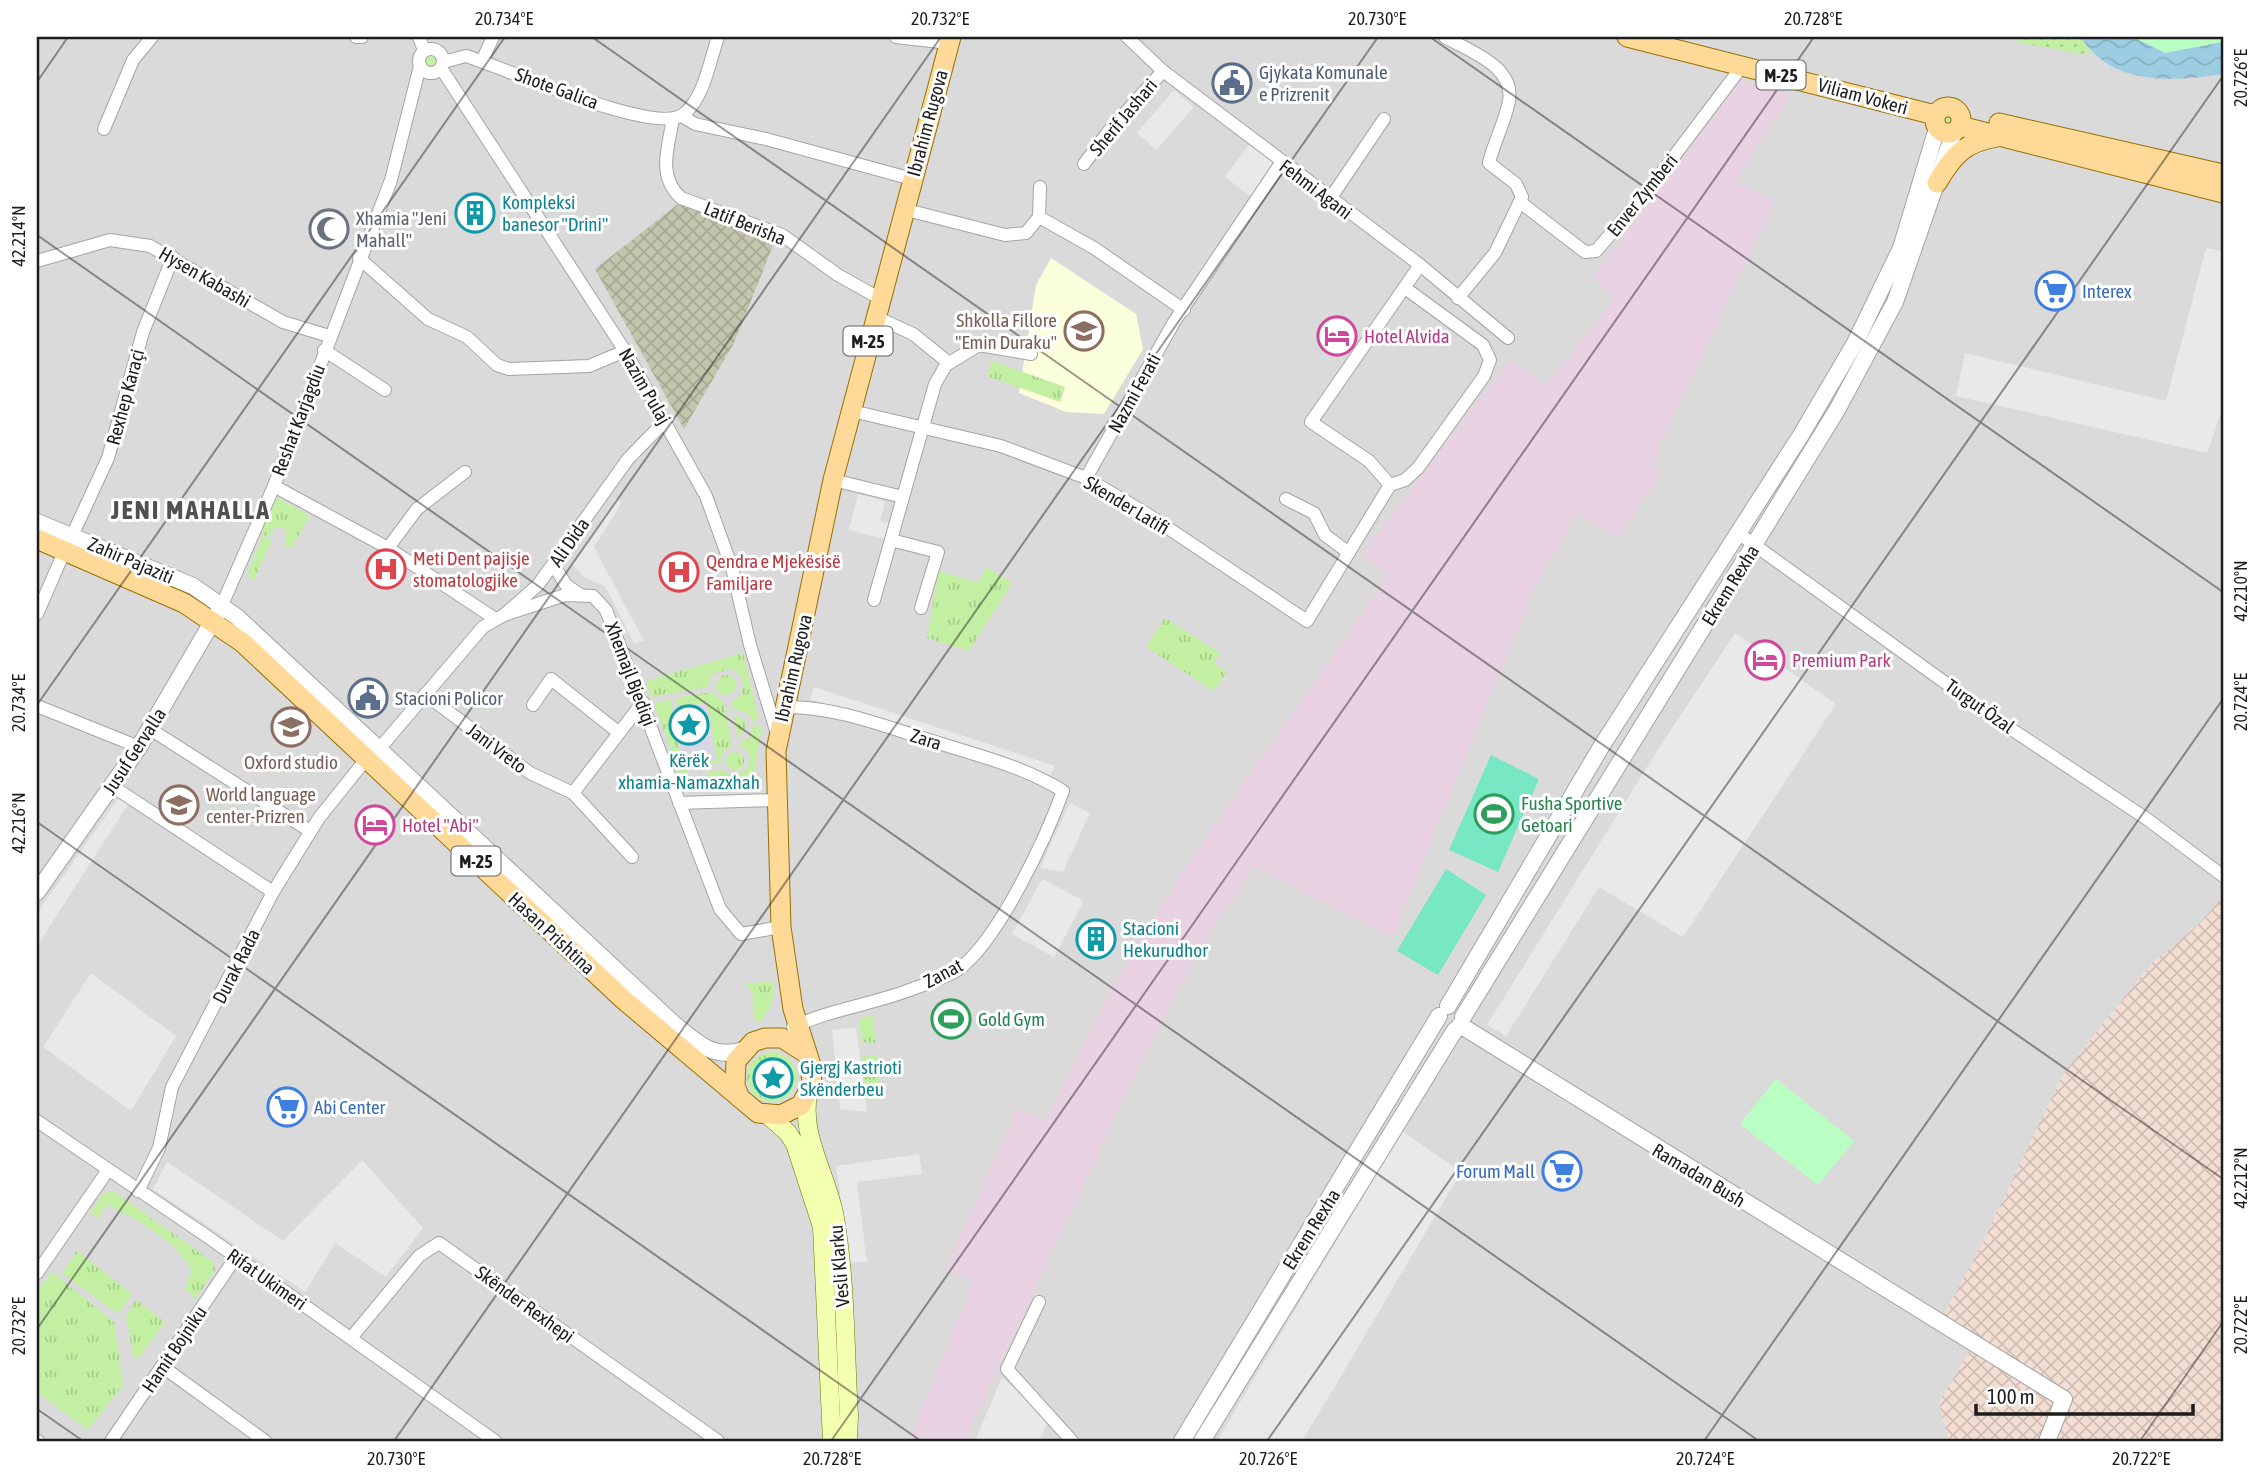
<svg xmlns="http://www.w3.org/2000/svg" width="2260" height="1478" viewBox="0 0 2260 1478" font-family="'Asap Condensed',sans-serif">
<defs>
<pattern id="military-cross-hatch" width="8" height="8" patternUnits="userSpaceOnUse" patternTransform="scale(1.75)"><rect width="8" height="8" fill="#f3ded3"/><path d="M0 0l8 8M0 8l8-8" fill="none" stroke="#d0beb5"/></pattern>
<pattern id="construction-cross-hatch" width="8" height="8" patternUnits="userSpaceOnUse" patternTransform="scale(1.75)"><rect width="8" height="8" fill="#c3c5ac"/><path d="M0 0l8 8M0 8l8-8" fill="none" stroke="#a7a994"/></pattern>
<pattern id="grass-tufts" width="24" height="20" patternUnits="userSpaceOnUse" patternTransform="scale(1.75)"><rect width="24" height="20" fill="#c2efa1"/><path d="M3 7l-1-3M5 7V3M7 7l1-3M15 17l-1-3M17 17v-4M19 17l1-3" fill="none" stroke="#a6cc8a"/></pattern>
<pattern id="garden-dots" width="8" height="8" patternUnits="userSpaceOnUse" patternTransform="scale(1.75)"><rect width="8" height="8" fill="#c2efa1"/><path d="M2 2h.1M6 6h.1" fill="none" stroke="#a6cc8a" stroke-width="1.8" stroke-linecap="round"/></pattern>
<pattern id="water-waves" width="16" height="10" patternUnits="userSpaceOnUse" patternTransform="scale(1.75)"><rect width="16" height="10" fill="#9dcde2"/><path d="M0 5q4-4 8 0t8 0" fill="none" stroke="#87b0c1"/></pattern>
</defs>
<rect width="100%" height="100%" fill="#efece1"/>
<rect fill="#dbdada" x="37" y="37" width="2186" height="1404"/>
<path fill="#e9d3e3" d="M1741,80L1790,95L1735,183L1775,201L1651,464L1661,473L1618,538L1577,514L1536,584L1392,938L1254,867L1207,937L1143,1057L964,1441H909L973,1282L946,1269L1017,1108L1045,1120L1122,970L1190,860L1389,575L1362,554L1510,359L1547,385L1615,297L1592,278Z"/>
<path fill="#fcffdb" d="M1051,258L1136,314L1143,349L1104,414L1066,412L1019,393L1036,285Z"/>
<path fill="url(#military-cross-hatch)" d="M2223,897V1441H1949L1939,1403L1974,1343L1940,1322L1981,1246L2063,1074L2151,964L2198,925Z"/>
<path fill="url(#construction-cross-hatch)" d="M678,204L776,238L734,343L684,429L595,269Z"/>
<g fill="url(#grass-tufts)">
<circle cx="431" cy="61" r="9"/>
<path d="M1948,108L1955,111L1959,118L1947,131L1937,118L1941,111Z"/>
<path d="M992,361L1065,387L1060,402L987,376Z"/>
<path d="M276,497L310,516L292,547L286,546V529L275,526L269,537L261,534Z"/>
<path d="M262,537L272,540L254,580L247,575Z"/>
<path d="M986,567L1012,583L969,651L927,638L939,571L978,583Z"/>
<path d="M1165,618L1220,653L1213,663L1227,672L1214,691L1146,647Z"/>
<path d="M743,653L759,720L753,721L746,712L733,709L732,701L741,695C746,683 742,674 732,669L712,674L708,687L651,697L646,681Z"/>
<circle cx="726" cy="685" r="10"/>
<path d="M711,692L724,702L732,746L723,752L720,763L705,765L704,763L717,760L707,702L679,707L676,698Z"/>
<path d="M671,700L682,765H687L689,778H697L698,786H689L681,778L654,703Z"/>
<path d="M733,715L743,718L747,727L738,738Z"/>
<path d="M753,726H762L752,783L706,785L708,772L722,770L732,776L748,769L750,755L739,744L750,737Z"/>
<circle cx="735" cy="761" r="9"/>
<path d="M774,981L772,1004L760,1023L753,1017L754,995L745,984Z"/>
<path d="M873,1015L876,1043L862,1042L859,1019Z"/>
<circle cx="772" cy="1077" r="25"/>
<path d="M877,1055L881,1099L867,1100L861,1057Z"/>
<path d="M112,1190L213,1262L215,1270L196,1298L185,1290L191,1270C178,1241 136,1219 107,1205L98,1218L90,1213L103,1194Z"/>
<path d="M77,1251L132,1294L118,1314L62,1273Z"/>
<path d="M52,1272L114,1322L123,1385L88,1430L37,1392V1292Z"/>
<path d="M136,1300L165,1322L141,1355L134,1359L126,1316Z"/>
</g>
<g fill="#b9ffc3">
<path d="M2133,37H2223V42L2165,53Z"/>
<path d="M1776,1079L1854,1141L1818,1185L1740,1124Z"/>
</g>
<path fill="url(#garden-dots)" d="M2018,37H2081L2091,53L2082,54L2016,42Z"/>
<g fill="#77e7c4">
<path d="M1491,755L1539,779L1498,872L1449,850Z"/>
<path d="M1446,869L1486,895L1438,975L1397,951Z"/>
</g>
<g fill="#e9e9e9">
<path d="M1174,90L1194,107L1156,150L1137,133Z"/>
<path d="M1250,143L1278,164L1253,198L1225,177Z"/>
<path d="M2206,248L2223,251V407L2207,453L1956,396L1965,353L2166,401Z"/>
<path d="M858,494L885,501L880,521L892,524L888,540L849,530Z"/>
<path d="M616,498L622,502L594,547L644,641L634,643L605,586L585,578L572,564Z"/>
<path d="M1735,633L1836,704L1683,937L1599,887L1506,1036L1487,1025L1652,759Z"/>
<path d="M814,687L1055,766L1050,776L810,699Z"/>
<path d="M120,796L129,803L37,946V913Z"/>
<path d="M1070,803L1090,813L1063,872L1040,868Z"/>
<path d="M1042,879L1084,901L1054,957L1012,934Z"/>
<path d="M91,973L176,1036L131,1111L43,1047Z"/>
<path d="M856,1027L867,1112L840,1109L832,1030Z"/>
<path d="M1402,1131L1461,1172L1334,1388L1302,1441H1217Z"/>
<path d="M919,1154L922,1174L857,1182L867,1262H850L836,1166Z"/>
<path d="M362,1160L423,1228L386,1277L335,1243L305,1292L153,1189L167,1162L283,1241Z"/>
<path d="M1002,1377L1048,1421L1039,1441H975Z"/>
</g>
<path fill="#d7d6e5" d="M705,705L715,759L684,763L672,710Z"/>
<path fill="url(#water-waves)" d="M2081,37H2133L2165,53L2223,42V74C2173,82 2111,86 2081,37Z"/>
<g fill="none" stroke-linecap="round" stroke-linejoin="round">
<g stroke="#a4a4a4" stroke-width="14">
<g id="minor">
<path d="M356,37H362"/>
<path d="M419,37L424,50"/>
<path d="M896,37L949,43"/>
<path d="M1127,37L1163,71L1420,265L1508,338"/>
<path d="M1445,37C1469,51 1515,66 1509,101C1505,122 1494,142 1489,163L1516,184L1522,197L1495,253L1458,298"/>
<circle cx="431" cy="61" r="12"/>
<path d="M482,61L493,37"/>
<path d="M443,62L466,56C503,67 656,137 684,114C704,98 710,60 718,37"/>
<path d="M441,68L625,351L706,496L732,568L750,645L778,737"/>
<path d="M682,116L695,124L766,139L912,179"/>
<path d="M673,119C668,148 657,176 681,198L782,235L838,275L879,298"/>
<path d="M104,129L133,60L152,37"/>
<path d="M1084,164L1108,132L1163,71"/>
<path d="M1330,199L1384,119"/>
<path d="M1520,202L1585,252L1596,251L1650,188L1743,65"/>
<path d="M903,209L1005,235L1026,233L1039,217L1040,187"/>
<path d="M1039,217L1094,248L1184,310"/>
<path d="M359,258L428,319L467,337L497,365L509,369L589,366L625,351"/>
<path d="M37,261L110,240L150,246L283,322L329,336"/>
<path d="M874,316L913,334L949,363"/>
<path d="M324,350L385,390"/>
<path d="M852,411L1001,446L1086,478L1147,514L1307,621L1390,485L1369,461L1311,422L1420,265"/>
<path d="M1086,478L1174,322L1281,163"/>
<path d="M833,480L903,497"/>
<path d="M1390,485L1405,480L1418,468L1484,376L1490,360L1483,345L1405,288"/>
<path d="M274,486L388,548L494,618"/>
<path d="M1286,499L1314,513L1325,535L1349,553"/>
<path d="M1738,533L1987,713L2147,819L2223,876"/>
<path d="M72,536L108,458L143,332L173,257"/>
<path d="M891,540L938,552L921,608"/>
<path d="M388,548L417,509L465,472"/>
<path d="M554,566L566,585L579,594"/>
<path d="M874,600L935,384L946,365L979,345L1031,354"/>
<path d="M222,605L274,486L391,180L420,66"/>
<path d="M37,614L65,550"/>
<path d="M504,615L565,595L593,596L606,610L720,909L741,934L781,927"/>
<path d="M425,694L530,773L573,793L632,857"/>
<path d="M533,705L551,679L618,732"/>
<path d="M37,706L139,747"/>
<path d="M784,707C834,706 884,726 932,741C976,755 1023,766 1063,791C1046,838 999,939 959,969C947,977 929,983 915,988C875,1004 831,1009 793,1027"/>
<path d="M150,729L310,831"/>
<path d="M380,748L483,627L504,615L538,585L628,459L666,420"/>
<path d="M112,786L273,892"/>
<path d="M573,793L643,702"/>
<path d="M679,803L775,800"/>
<path d="M37,1121L208,1237L495,1441"/>
<path d="M138,1191L159,1148L172,1087L273,892L319,818L367,758"/>
<path d="M37,1273L108,1170"/>
<path d="M1039,1302L1007,1369L1072,1441"/>
<path d="M351,1338L419,1256L439,1243L718,1441"/>
<path d="M163,1367L265,1441"/>
<path d="M37,1441H38"/>
<path d="M111,1441L236,1257"/>
</g>
</g>
<g stroke="#a4a4a4" stroke-width="18">
<g id="tertiary">
<path d="M37,522L193,586L237,617L674,1024C696,1042 713,1060 743,1050"/>
<path d="M37,892L139,747L218,612"/>
<path d="M1448,1006L1601,747L1801,435L1855,343L1901,248L1937,128"/>
<path d="M1463,1017L1837,410L1895,302L1954,132"/>
<path d="M1460,1025L2064,1399L2047,1441"/>
<path d="M1182,1441L1439,1016"/>
<path d="M1202,1441L1455,1030"/>
</g>
</g>
<g stroke="#627800" stroke-width="19">
<g id="secondary">
<path d="M808,1095C800,1136 828,1177 835,1218C846,1282 845,1350 849,1415L848,1441"/>
<path d="M769,1116L788,1133L795,1144L822,1227L832,1441"/>
</g>
</g>
<g stroke="#966f00" stroke-width="21">
<g id="primary">
<path d="M1627,37L1935,115"/>
<circle cx="1948" cy="120" r="13"/>
<path d="M1999,123L2223,174"/>
<path d="M1960,126L2223,193"/>
<path d="M1937,183C1953,155 1965,142 1997,137"/>
<path d="M37,539L184,603L242,642L624,1000L739,1097"/>
<path d="M804,1052L782,1038H765L753,1042L736,1061L735,1086L740,1098L758,1113L781,1115L801,1105L812,1084L810,1062L793,1009L781,927L776,751L833,480L951,37"/>
</g>
</g>
<use href="#minor" stroke="#fff" stroke-width="12"/>
<use href="#tertiary" stroke="#fff" stroke-width="16"/>
<use href="#secondary" stroke="#f5ffb0" stroke-width="18"/>
<use href="#primary" stroke="#ffd997" stroke-width="19"/>
</g>
<path fill="none" stroke="#1d1d1d" stroke-width="2" stroke-opacity="0.45" d="M592,37L2223,1179M1430,37L2223,592M37,82L68,37M37,235L1759,1441M37,705L505,37M37,822L921,1441M37,1329L941,37M37,1409L83,1441M394,1441L1378,37M831,1441L1814,37M1267,1441L2223,76M1704,1441L2223,699M2140,1441L2223,1322"/>
<defs>
<g id="civic-ring" transform="scale(2.0125)"><circle r="9.5" fill="#fff" stroke="#5c6f8a" stroke-width="1.5"/><path d="M-.6-6.5H3V-4.5H.6V-3L4-1V1h2V6H-6V1h2V-1L-.6-3ZM-1.2 2.5V6h2.4V2.5Z" fill="#5c6f8a"/></g>
<g id="building-ring" transform="scale(2.0125)"><circle r="9.5" fill="#fff" stroke="#0f9aa8" stroke-width="1.5"/><path d="M-4-6H4V6H1V3H-1V6H-4ZM-2.5-4.3h1.7v1.8h-1.7ZM.8-4.3h1.7v1.8H.8ZM-2.5-1h1.7V.8h-1.7ZM.8-1h1.7V.8H.8Z" fill="#0f9aa8"/></g>
<g id="mosque-ring" transform="scale(2.0125)"><circle r="9.5" fill="#fff" stroke="#6b7280" stroke-width="1.5"/><path d="M3.5-4.9A6 6 0 1 0 3.5 4.9A5 5 0 1 1 3.5-4.9Z" fill="#6b7280"/></g>
<g id="supermarket-ring" transform="scale(2.0125)"><circle r="9.5" fill="#fff" stroke="#3f7fe0" stroke-width="1.5"/><path d="M-6-5.5h2.5l.6 2H6L4.5 2H-2.5L-4.4-4H-6ZM-1.5 3.2a1.3 1.3 0 1 0 .1 0ZM3 3.2a1.3 1.3 0 1 0 .1 0Z" fill="#3f7fe0"/></g>
<g id="school-ring" transform="scale(2.0125)"><circle r="9.5" fill="#fff" stroke="#8d6e63" stroke-width="1.5"/><path d="M0-5L7-2L0 1L-7-2ZM-4 1L0 2.5L4 1V4Q0 6-4 4Z" fill="#8d6e63"/></g>
<g id="hotel-ring" transform="scale(2.0125)"><circle r="9.5" fill="#fff" stroke="#d1479c" stroke-width="1.5"/><path d="M-6-4.5h1.5V1H6V5H4.5V3h-9V5H-6ZM-4 0a1.8 1.8 0 1 1 3.6 0ZM.5 0V-2.5h3Q6-2.5 6 0Z" fill="#d1479c"/></g>
<g id="hospital-ring" transform="scale(2.0125)"><circle r="9.5" fill="#fff" stroke="#e0444e" stroke-width="1.5"/><path d="M-5-5h3v3.5h4V-5h3V5h-3V1.5h-4V5h-3Z" fill="#e0444e"/></g>
<g id="sight-ring" transform="scale(2.0125)"><circle r="9.5" fill="#fff" stroke="#0f9aa8" stroke-width="1.5"/><path d="M0-6L1.8-2.2L6-1.7L2.9 1.2L3.7 5.4L0 3.3L-3.7 5.4L-2.9 1.2L-6-1.7L-1.8-2.2Z" fill="#0f9aa8"/></g>
<g id="stadium-ring" transform="scale(2.0125)"><circle r="9.5" fill="#fff" stroke="#2e9e5b" stroke-width="1.5"/><path d="M0-5a6.5 5 0 1 0 0 10a6.5 5 0 1 0 0-10ZM-3.5-1.8h7v3.6h-7Z" fill="#2e9e5b"/></g>
</defs>
<g fill-rule="evenodd">
<use href="#civic-ring" x="1232" y="83"/>
<use href="#building-ring" x="475" y="213"/>
<use href="#mosque-ring" x="329" y="229"/>
<use href="#supermarket-ring" x="2055" y="291"/>
<use href="#school-ring" x="1084" y="331"/>
<use href="#hotel-ring" x="1337" y="336"/>
<use href="#hospital-ring" x="386" y="569"/>
<use href="#hospital-ring" x="679" y="572"/>
<use href="#hotel-ring" x="1765" y="660"/>
<use href="#civic-ring" x="368" y="698"/>
<use href="#sight-ring" x="689" y="725"/>
<use href="#school-ring" x="291" y="727"/>
<use href="#school-ring" x="179" y="805"/>
<use href="#stadium-ring" x="1494" y="814"/>
<use href="#hotel-ring" x="375" y="825"/>
<use href="#building-ring" x="1096" y="939"/>
<use href="#stadium-ring" x="951" y="1019"/>
<use href="#sight-ring" x="773" y="1078"/>
<use href="#supermarket-ring" x="287" y="1107"/>
<use href="#supermarket-ring" x="1562" y="1171"/>
</g>
<g text-anchor="middle" dominant-baseline="central" stroke-width="6" stroke-linejoin="round" paint-order="stroke">
<g fill="#fff" stroke="#616161" stroke-width="2">
<rect x="1756.5" y="60.5" width="49" height="29" rx="5"/>
<rect x="843.5" y="326.5" width="49" height="29" rx="5"/>
<rect x="451.5" y="846.5" width="49" height="29" rx="5"/>
</g>
<g font-size="18" font-weight="bold" fill="#1d1d1d">
<text x="1781" y="75">M-25</text>
<text x="868" y="341">M-25</text>
<text x="476" y="861">M-25</text>
</g>
<g font-size="19" fill="#4e5e75" stroke="#fff" text-anchor="start">
<text x="1259" y="72">Gjykata Komunale<tspan x="1259" dy="22">e Prizrenit</tspan></text>
<text x="395" y="698">Stacioni Policor</text>
</g>
<g font-size="19" fill="#1d1d1d" stroke="#fff">
<text transform="translate(557 88) rotate(20)">Shote Galica</text>
<text transform="translate(1863 96) rotate(15)">Viliam Vokeri</text>
<text transform="translate(1123 117) rotate(-50)">Sherif Jashari</text>
<text transform="translate(927 123) rotate(-75)">Ibrahim Rugova</text>
<text transform="translate(1316 189) rotate(37)">Fehmi Agani</text>
<text transform="translate(1642 195) rotate(-51)">Enver Zymberi</text>
<text transform="translate(745 223) rotate(22)">Latif Berisha</text>
<text transform="translate(205 277) rotate(30)">Hysen Kabashi</text>
<text transform="translate(645 386) rotate(60)">Nazim Pulaj</text>
<text transform="translate(1134 393) rotate(-61)">Nazmi Ferati</text>
<text transform="translate(125 397) rotate(-75)">Rexhep Karaçi</text>
<text transform="translate(298 420) rotate(-69)">Reshat Karjagdiu</text>
<text transform="translate(1127 505) rotate(31)">Skender Latifi</text>
<text transform="translate(569 542) rotate(-55)">Ali Dida</text>
<text transform="translate(131 560) rotate(23)">Zahir Pajaziti</text>
<text transform="translate(1730 585) rotate(-58)">Ekrem Rexha</text>
<text transform="translate(793 668) rotate(-77)">Ibrahim Rugova</text>
<text transform="translate(631 674) rotate(69)">Xhemajl Bjediqi</text>
<text transform="translate(1980 706) rotate(35)">Turgut Özal</text>
<text transform="translate(926 739) rotate(17)">Zara</text>
<text transform="translate(497 748) rotate(37)">Jani Vreto</text>
<text transform="translate(134 751) rotate(-57)">Jusuf Gervalla</text>
<text transform="translate(552 933) rotate(43)">Hasan Prishtina</text>
<text transform="translate(236 966) rotate(-63)">Durak Rada</text>
<text transform="translate(943 973) rotate(-28)">Zanat</text>
<text transform="translate(1699 1175) rotate(31)">Ramadan Bush</text>
<text transform="translate(1311 1229) rotate(-58)">Ekrem Rexha</text>
<text transform="translate(839 1266) rotate(-95)">Vesli Klarku</text>
<text transform="translate(267 1279) rotate(35)">Rifat Ukimeri</text>
<text transform="translate(525 1304) rotate(36)">Skënder Rexhepi</text>
<text transform="translate(174 1349) rotate(-56)">Hamit Bojniku</text>
</g>
<g font-size="19" fill="#0d838f" stroke="#fff" text-anchor="start">
<text x="502" y="202">Kompleksi<tspan x="502" dy="22">banesor "Drini"</tspan></text>
<text x="689" y="760" text-anchor="middle">Kërëk<tspan x="689" dy="22">xhamia-Namazxhah</tspan></text>
<text x="1123" y="928">Stacioni<tspan x="1123" dy="22">Hekurudhor</tspan></text>
<text x="800" y="1067">Gjergj Kastrioti<tspan x="800" dy="22">Skënderbeu</tspan></text>
</g>
<g font-size="19" fill="#5b616d" stroke="#fff" text-anchor="start">
<text x="356" y="218">Xhamia "Jeni<tspan x="356" dy="22">Mahall"</tspan></text>
</g>
<g font-size="19" fill="#366cbe" stroke="#fff" text-anchor="start">
<text x="2082" y="291">Interex</text>
<text x="314" y="1107">Abi Center</text>
<text x="1535" y="1171" text-anchor="end">Forum Mall</text>
</g>
<g font-size="19" fill="#785e54" stroke="#fff" text-anchor="end">
<text x="1057" y="320">Shkolla Fillore<tspan x="1057" dy="22">"Emin Duraku"</tspan></text>
<text x="291" y="762" text-anchor="middle">Oxford studio</text>
<text x="206" y="794" text-anchor="start">World language<tspan x="206" dy="22">center-Prizren</tspan></text>
</g>
<g font-size="19" fill="#b23c85" stroke="#fff" text-anchor="start">
<text x="1364" y="336">Hotel Alvida</text>
<text x="1792" y="660">Premium Park</text>
<text x="402" y="825">Hotel "Abi"</text>
</g>
<g font-size="19" fill="#be3a42" stroke="#fff" text-anchor="start">
<text x="413" y="558">Meti Dent pajisje<tspan x="413" dy="22">stomatologjike</tspan></text>
<text x="706" y="561">Qendra e Mjekësisë<tspan x="706" dy="22">Familjare</tspan></text>
</g>
<g font-size="19" fill="#27864d" stroke="#fff" text-anchor="start">
<text x="1521" y="803">Fusha Sportive<tspan x="1521" dy="22">Getoari</tspan></text>
<text x="978" y="1019">Gold Gym</text>
</g>
<g font-size="26" font-weight="bold" letter-spacing="2" fill="#505050" stroke="#fff">
<text x="191" y="510">JENI MAHALLA</text>
</g>
</g>
<rect width="2260" height="1478" fill="none" stroke="#ffffff" stroke-width="77"/>
<path d="M1976 1404v10h217v-10" fill="none" stroke="#1d1d1d" stroke-width="3.5"/>
<text x="1987" y="1404" font-size="21" fill="#1d1d1d" stroke="#ffffff" stroke-width="5" paint-order="stroke">100 m</text>
<rect x="38" y="38" width="2184" height="1402" fill="none" stroke="#1d1d1d" stroke-width="2.5"/>
<g font-size="18" text-anchor="middle" fill="#1d1d1d">
<text x="504" y="25">20.734°E</text>
<text x="940" y="25">20.732°E</text>
<text x="1377" y="25">20.730°E</text>
<text x="1813" y="25">20.728°E</text>
<text transform="translate(2241 78) rotate(-90)" y="6">20.726°E</text>
<text transform="translate(19 236) rotate(-90)" y="6">42.214°N</text>
<text transform="translate(2241 591) rotate(-90)" y="6">42.210°N</text>
<text transform="translate(2241 702) rotate(-90)" y="6">20.724°E</text>
<text transform="translate(19 703) rotate(-90)" y="6">20.734°E</text>
<text transform="translate(19 823) rotate(-90)" y="6">42.216°N</text>
<text transform="translate(2241 1178) rotate(-90)" y="6">42.212°N</text>
<text transform="translate(2241 1325) rotate(-90)" y="6">20.722°E</text>
<text transform="translate(19 1326) rotate(-90)" y="6">20.732°E</text>
<text x="396" y="1465">20.730°E</text>
<text x="832" y="1465">20.728°E</text>
<text x="1268" y="1465">20.726°E</text>
<text x="1705" y="1465">20.724°E</text>
<text x="2141" y="1465">20.722°E</text>
</g>
</svg>
